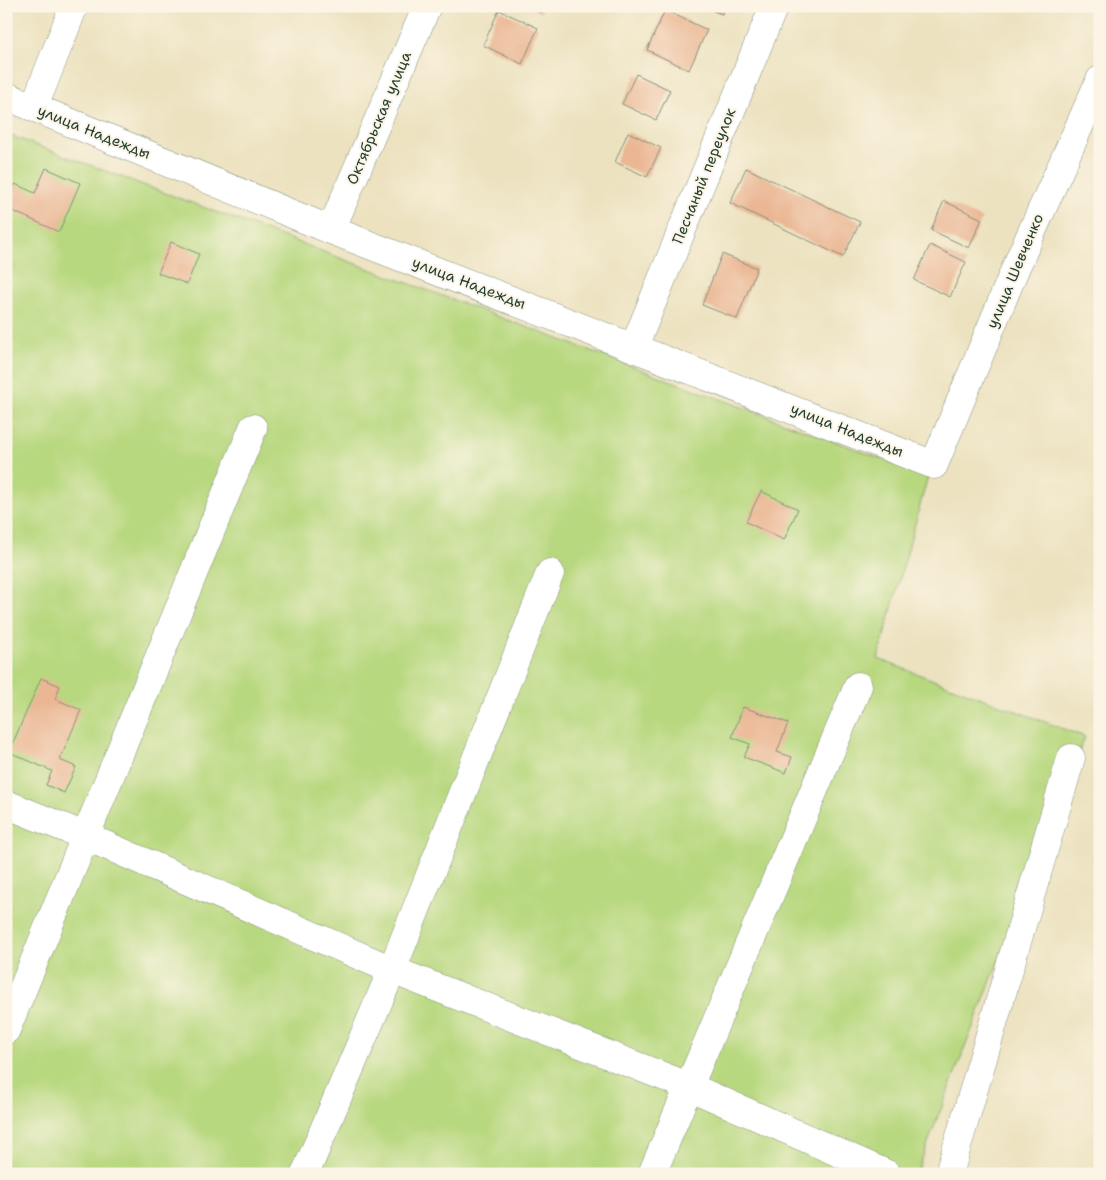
<svg xmlns="http://www.w3.org/2000/svg" width="1106" height="1180" viewBox="0 0 1106 1180" font-family="'Shantell Sans',sans-serif">
<rect width="100%" height="100%" fill="#fcf5e5"/>
<filter id="ink" filterUnits="userSpaceOnUse"><feTurbulence type="fractalNoise" baseFrequency=".02" numOctaves="2"/><feDisplacementMap in="SourceGraphic" scale="10" xChannelSelector="R" yChannelSelector="G"/><feConvolveMatrix kernelMatrix="1 2 1 2 8 2 1 2 1" color-interpolation-filters="sRGB"/></filter>
<filter id="wash" filterUnits="userSpaceOnUse"><feTurbulence type="fractalNoise" baseFrequency=".0096" numOctaves="4" result="noise"/><feDisplacementMap in="SourceGraphic" scale="20" xChannelSelector="R" yChannelSelector="G"/><feGaussianBlur stdDeviation="1.12" result="paint"/><feColorMatrix in="noise" values="0 0 0 0 0 0 0 0 0 0 0 0 0 0 0 0 0 1.4 0 .05"/><feComposite in="paint" operator="in"/></filter>
<g filter="url(#wash)">
<rect width="100%" height="100%" fill="#ece2c0"/>
<path fill="#b8d87f" stroke="#6c8a5a" d="M6,134L928,476L878,659L1085,737L916,1174H6Z"/>
<g id="blocks">
<g fill="#eab693">
<path d="M527,6H543L541,13Z"/>
<path d="M701,6H725L722,14Z"/>
<path d="M499,10L538,28L522,64L483,45Z"/>
<path d="M665,10L707,30L689,70L647,50Z"/>
<path d="M636,74L670,90L656,120L622,104Z"/>
<path d="M628,132L661,148L647,177L615,162Z"/>
<path d="M46,168L80,183L59,232L6,208L15,184L35,193Z"/>
<path d="M746,168L860,222L843,257L730,203Z"/>
<path d="M944,201L982,219L969,248L931,230Z"/>
<path d="M171,242L199,254L187,284L158,273Z"/>
<path d="M930,245L966,262L950,297L914,280Z"/>
<path d="M722,254L757,268L737,319L702,305Z"/>
<path d="M761,491L798,509L784,540L746,522Z"/>
<path d="M41,678L60,686L55,699L81,710L60,760L76,767L64,793L46,785L52,771L9,752Z"/>
<path d="M743,707L788,723L777,752L792,757L786,773L744,757L750,744L732,737Z"/>
</g>
</g>
</g>
<g filter="url(#ink)">
<use href="#blocks" fill-opacity="0" stroke="#86907a" stroke-width="1"/>
<g fill="none" stroke-linecap="round" stroke-linejoin="round">
<g stroke="#86907a" stroke-width="29">
<g id="minor">
<path d="M6,96L331,230L934,465L1016,267L1100,80"/>
<path d="M34,107L74,6"/>
<path d="M331,230L427,6"/>
<path d="M634,347L774,6"/>
<path d="M6,804L87,837L392,970L688,1086L887,1174"/>
<path d="M6,1030L253,428"/>
<path d="M305,1174L392,970L550,573"/>
<path d="M652,1174L858,686"/>
<path d="M949,1174L1071,758"/>
</g>
</g>
<use href="#minor" stroke="#fff" stroke-width="28"/>
</g>
</g>
<g text-anchor="middle" dominant-baseline="central" stroke-width="4" stroke-linejoin="round" paint-order="stroke">
<g font-size="15" fill="#1f3d34" stroke="#fcf5e5">
<text transform="translate(379 118) rotate(-67)">Октябрьская улица</text>
<text transform="translate(94 132) rotate(22)">улица Надежды</text>
<text transform="translate(704 176) rotate(-68)">Песчаный переулок</text>
<text transform="translate(1015 271) rotate(-67)">улица Шевченко</text>
<text transform="translate(469 283) rotate(21)">улица Надежды</text>
<text transform="translate(847 430) rotate(22)">улица Надежды</text>
</g>
</g>
<rect width="1106" height="1180" fill="none" stroke="#fcf5e5" stroke-width="25"/>
</svg>
